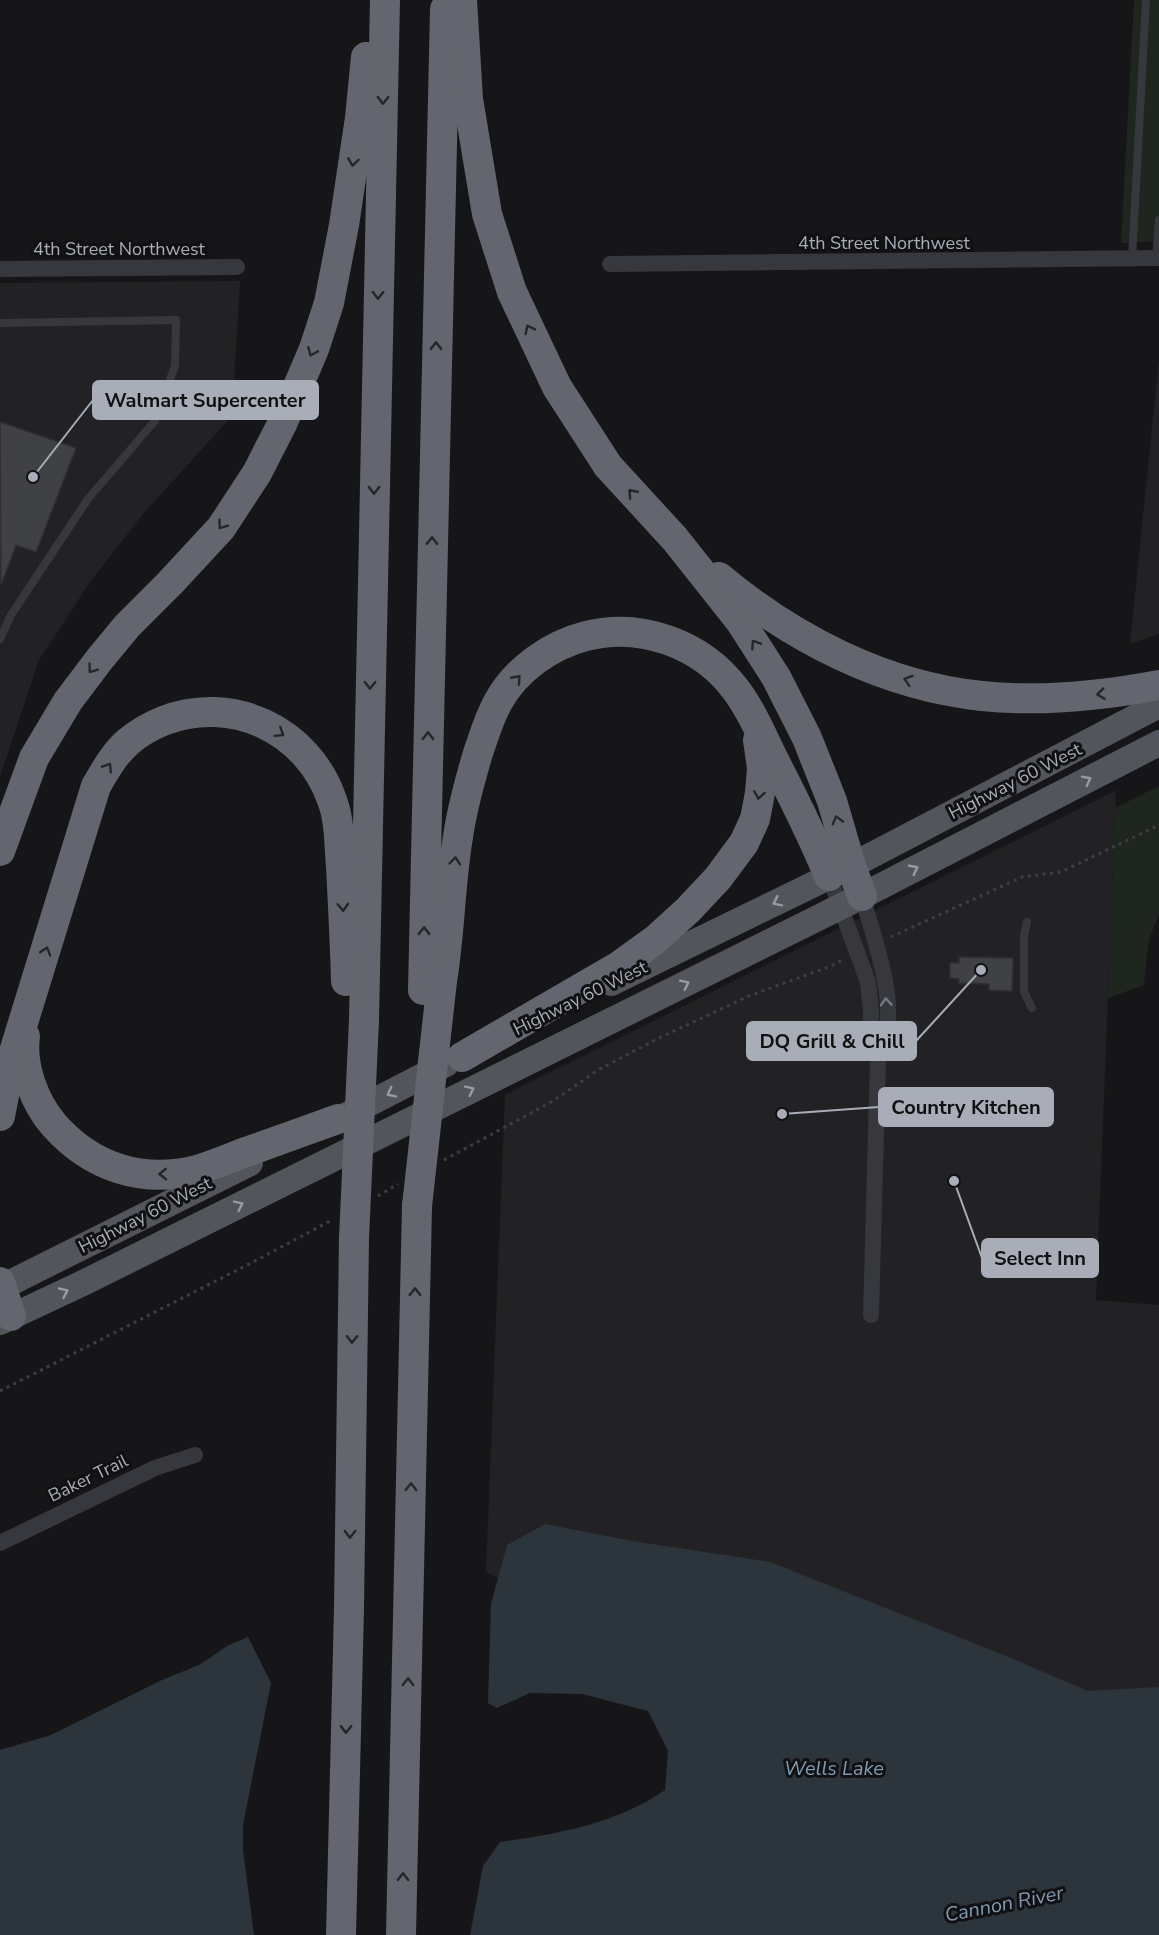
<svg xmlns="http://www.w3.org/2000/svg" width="1159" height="1935" viewBox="0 0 1159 1935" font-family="'Nunito Sans',sans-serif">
<rect width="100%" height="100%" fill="#161618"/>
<g fill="#222225">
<path d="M240,281L232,416L143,514L90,582L39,660L0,777V283Z"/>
<path d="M1159,359V634L1130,644Z"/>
<path d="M1116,790L1096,1300L1159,1305V1715L758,1705L486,1572L505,1095Z"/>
</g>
<g fill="#1e261f">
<path d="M1134,0H1159V241L1121,243Z"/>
<path d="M1159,786V914L1149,939L1144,985L1108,998L1115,808Z"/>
</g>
<g fill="#2c353c">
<path d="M545,1524L632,1541L770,1562L1006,1656L1088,1691L1159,1687V1935H470L483,1866L500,1842C557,1834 616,1824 665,1790L668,1751L648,1711L582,1694L530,1693L497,1708L488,1703L491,1604L507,1545Z"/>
<path d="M248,1637L271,1683L243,1825V1850L254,1935H0V1750L51,1735L164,1679L199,1665L227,1646Z"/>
</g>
<g fill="#404145" stroke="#303034" stroke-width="1.5">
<path d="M0,422L76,448L36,552L16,545L1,585Z"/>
<path d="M959,957L1013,958L1012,991L989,990V984L959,983V979L950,978V963H959Z"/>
</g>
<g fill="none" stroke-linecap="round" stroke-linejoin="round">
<g stroke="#3d3f44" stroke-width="3" stroke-dasharray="3 4.5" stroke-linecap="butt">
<path d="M891,937L1022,877L1061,872L1159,825"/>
<path d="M444,1160L553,1101L598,1070L659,1038L749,996L831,966L844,959"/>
<path d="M378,1196L398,1184"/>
<path d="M0,1391L253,1262L332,1220"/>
</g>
<g stroke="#37383d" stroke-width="8">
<path d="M1156,258L1159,220"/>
<path d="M1132,259L1146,0"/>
<path d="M0,323L176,320L175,366L154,422L88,499L11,615L0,639"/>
<path d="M1027,922L1024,936V992L1032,1008"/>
</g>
<g stroke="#37383d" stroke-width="16">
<path d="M610,264L1159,258"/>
<path d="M0,269L237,267"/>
<path d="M829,876L868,982L871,1011L870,1036L878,1059"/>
<path d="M862,896C874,939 895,992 886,1037C884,1045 881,1052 878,1059L871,1315"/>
<path d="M0,1543L155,1468L195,1455"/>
</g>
<g stroke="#53555c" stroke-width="26">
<path d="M611,983L851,866L1159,705"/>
<path d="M345,1116L446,1064"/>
<path d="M0,1288L250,1163"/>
<path d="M0,1322L83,1283L862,896L1159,743"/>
</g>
<g stroke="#63666e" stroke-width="30">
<path d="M462,0L468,99L487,214L512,292L557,387L608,466L675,539L740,621L776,677L807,738L832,801L851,866L862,896"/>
<path d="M719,577C793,639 885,686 982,696C1040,702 1101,696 1159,685"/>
<path d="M0,851L34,758L68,701L99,660L127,626L170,583L221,528L257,473L282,424L314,349L329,303L344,225L360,118L366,57"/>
<path d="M442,981C450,933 450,884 458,837C462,808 470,780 478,753C484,736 489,718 498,702C516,669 551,645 586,636C641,622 702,644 736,690C752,711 763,738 775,762C794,799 813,837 829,876"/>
<path d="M423,990L445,9"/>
<path d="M364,1020L385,0"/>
<path d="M25,1036C21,1066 34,1102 54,1125C91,1167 142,1184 197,1170C214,1165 232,1157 249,1151C279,1140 308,1130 338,1119"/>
<path d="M462,1057L619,966L655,940L688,910L718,878L744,843L755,819L760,793L762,768L758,740"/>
<path d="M0,1116L10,1065L96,786C105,771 114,754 128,742C138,733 151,726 163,721C232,694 308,730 332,800C340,821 339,845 341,867C343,905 345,943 346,981"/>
<path d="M0,1282L11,1316"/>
<path d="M341,1935L349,1608L354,1238"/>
<path d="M401,1935L417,1206"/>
</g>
<g stroke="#63666e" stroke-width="30">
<path d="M417,1206L442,981"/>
<path d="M354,1238L364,1020"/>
</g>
</g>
<defs><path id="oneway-chevron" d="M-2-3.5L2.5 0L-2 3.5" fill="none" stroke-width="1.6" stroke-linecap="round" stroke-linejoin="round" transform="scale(1.5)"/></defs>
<g stroke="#26262a">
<use href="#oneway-chevron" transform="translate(383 100) rotate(91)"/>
<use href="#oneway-chevron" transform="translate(353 162) rotate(98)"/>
<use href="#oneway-chevron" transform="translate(378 295) rotate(91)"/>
<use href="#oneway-chevron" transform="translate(529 329) rotate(-116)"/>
<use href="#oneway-chevron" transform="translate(436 346) rotate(-89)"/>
<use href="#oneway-chevron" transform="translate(312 352) rotate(113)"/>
<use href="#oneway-chevron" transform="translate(374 490) rotate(91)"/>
<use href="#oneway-chevron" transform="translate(632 493) rotate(-132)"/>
<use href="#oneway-chevron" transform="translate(222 525) rotate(126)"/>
<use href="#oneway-chevron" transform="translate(432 541) rotate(-89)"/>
<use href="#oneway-chevron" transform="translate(755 644) rotate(-123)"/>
<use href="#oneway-chevron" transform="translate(92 669) rotate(126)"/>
<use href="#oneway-chevron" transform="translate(517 679) rotate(-48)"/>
<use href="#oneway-chevron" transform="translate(908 680) rotate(-163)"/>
<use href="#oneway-chevron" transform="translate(370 685) rotate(91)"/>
<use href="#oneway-chevron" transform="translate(1101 694) rotate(173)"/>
<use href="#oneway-chevron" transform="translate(280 733) rotate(32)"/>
<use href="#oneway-chevron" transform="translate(428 736) rotate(-89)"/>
<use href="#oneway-chevron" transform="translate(108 767) rotate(-57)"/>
<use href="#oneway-chevron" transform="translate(759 795) rotate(99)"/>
<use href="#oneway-chevron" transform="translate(837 820) rotate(-106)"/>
<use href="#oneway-chevron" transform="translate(455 861) rotate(-85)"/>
<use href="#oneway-chevron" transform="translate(343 907) rotate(87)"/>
<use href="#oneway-chevron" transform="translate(424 931) rotate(-89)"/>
<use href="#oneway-chevron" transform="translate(46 951) rotate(-73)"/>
<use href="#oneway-chevron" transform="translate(163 1174) rotate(179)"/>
<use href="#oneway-chevron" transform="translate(415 1292) rotate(-89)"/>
<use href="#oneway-chevron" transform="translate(352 1339) rotate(91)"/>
<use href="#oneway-chevron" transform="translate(411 1487) rotate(-89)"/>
<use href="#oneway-chevron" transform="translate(350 1534) rotate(91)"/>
<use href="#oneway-chevron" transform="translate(408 1682) rotate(-89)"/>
<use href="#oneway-chevron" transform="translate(346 1729) rotate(91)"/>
<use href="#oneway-chevron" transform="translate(403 1877) rotate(-89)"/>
</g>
<g stroke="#979ba6">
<use href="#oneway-chevron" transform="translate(1087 780) rotate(-27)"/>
<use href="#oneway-chevron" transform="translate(914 869) rotate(-27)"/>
<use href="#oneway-chevron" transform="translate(777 902) rotate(154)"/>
<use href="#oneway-chevron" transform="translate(685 984) rotate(-26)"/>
<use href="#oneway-chevron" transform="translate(470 1090) rotate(-26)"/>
<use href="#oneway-chevron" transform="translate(391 1093) rotate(153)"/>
<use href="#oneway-chevron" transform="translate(239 1205) rotate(-26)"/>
<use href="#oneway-chevron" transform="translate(64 1292) rotate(-25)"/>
</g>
<use stroke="#757881" href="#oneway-chevron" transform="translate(886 1002) rotate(-94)"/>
<g text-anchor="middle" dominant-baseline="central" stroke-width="6" stroke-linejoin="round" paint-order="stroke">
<g font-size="18" fill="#a8adb8" stroke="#111113">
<text x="884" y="243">4th Street Northwest</text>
<text x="119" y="249">4th Street Northwest</text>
<text transform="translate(1015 781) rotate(-27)">Highway 60 West</text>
<text transform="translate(580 998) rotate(-26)">Highway 60 West</text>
<text transform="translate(145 1215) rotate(-27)">Highway 60 West</text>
<text transform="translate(88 1478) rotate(-26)">Baker Trail</text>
</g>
<g font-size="20" font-style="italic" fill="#7f9bb3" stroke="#111113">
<text x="834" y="1768">Wells Lake</text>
<text transform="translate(1004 1904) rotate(-11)">Cannon River</text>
</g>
</g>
<path fill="none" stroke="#a8adb8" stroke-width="2" d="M33 477L93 400M981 970L916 1041M782 1114L879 1107M954 1181L982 1258"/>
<g fill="#a8adb8" stroke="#111113" stroke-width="2">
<circle cx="33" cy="477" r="6"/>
<circle cx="981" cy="970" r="6"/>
<circle cx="782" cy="1114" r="6"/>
<circle cx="954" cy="1181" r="6"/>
</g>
<g fill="#a8adb8" stroke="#a8adb8" stroke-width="2">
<rect x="93" y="381" width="225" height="38" rx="6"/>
<rect x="747" y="1022" width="169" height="38" rx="6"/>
<rect x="879" y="1088" width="174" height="38" rx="6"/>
<rect x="982" y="1239" width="116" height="38" rx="6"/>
</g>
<g font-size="20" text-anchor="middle" font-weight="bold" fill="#111">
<text x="205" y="407">Walmart Supercenter</text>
<text x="832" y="1048">DQ Grill &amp; Chill</text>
<text x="966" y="1114">Country Kitchen</text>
<text x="1040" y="1265">Select Inn</text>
</g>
</svg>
